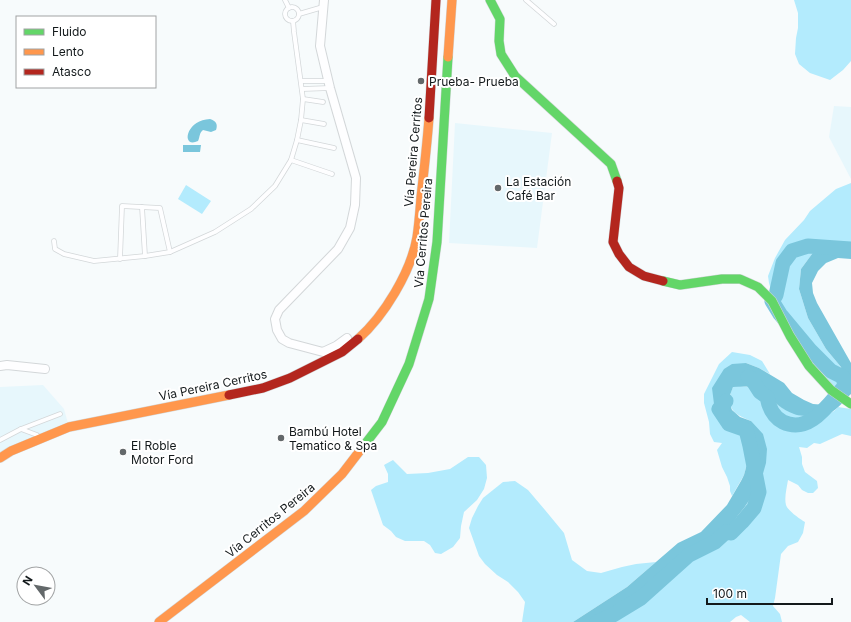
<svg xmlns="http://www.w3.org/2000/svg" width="851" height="622" viewBox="0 0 851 622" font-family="Inter,sans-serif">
<rect width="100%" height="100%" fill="#f7fbfc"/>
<g fill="#e7f7fc">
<path d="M834,106L851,107V179L829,137Z"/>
<path d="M455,123L552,133L537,248L449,243Z"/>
<path d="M43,385L64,409L69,427L0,458V387Z"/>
</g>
<g fill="#b3ebfd">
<path d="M794,0H851V61L843,70L830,80L810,73L799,64L795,54L796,38L798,28V13Z"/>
<path d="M851,183V244L836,243L823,247L812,254L801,269L799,289L808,318L826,349L841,367L845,386L841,393L809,366L772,293L769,283L768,276L775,258L785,240L804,220L810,211L836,189Z"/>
<path d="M186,185L211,201L202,214L178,199Z"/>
<path d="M732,352L750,355L762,361L770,374L759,368L746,363L715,412L746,430L750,453L744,475L732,496L730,491V486L727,477L722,467L717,450L722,443L714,442L710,434L709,422L704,403V394L719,364Z"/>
<path d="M740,386L750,387L767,397L784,409L819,416L829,414L834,411L838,407L851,409V436L842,434L820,444L814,443L807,448L799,447L802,457V464L805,472L817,481L818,488L813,493H808L802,490L798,485L788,480C787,487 784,498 786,505C788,511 800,519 805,522L803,533L798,542L788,546L781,554L775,598L773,606L780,614L782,622H750L741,615L736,617L730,622H603L645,590L663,571L689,555L715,542L726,532L739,514L744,508L754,493L762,477L751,421C733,414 724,407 733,387Z"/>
<path d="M468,457H479L486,465L487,478L484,489L477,500L464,512L461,526L460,538L453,547L441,554L435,553L430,545L424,541H405L396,537L391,531L383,525L371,490L376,486L388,482V474L384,465L393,460L407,474L428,473L450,469Z"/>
<path d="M515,481L528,490L545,510L564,533L572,560L587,571L601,573L622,567L636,564L656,562L627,587L573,622H522L525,602L518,592L508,582L497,575L485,564L479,556L469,528L472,518L478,506L483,498L503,482Z"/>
</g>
<g fill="#7ac6dc">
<path d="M210,119C216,121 218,124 216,130L211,132L203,130C199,133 200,137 198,141C181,149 185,120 210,119Z"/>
<path d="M183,145H201L200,152H183Z"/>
<path d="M836,243L851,244V259L838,258L826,263L818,271L812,283L813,293L817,303L851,363V394C845,399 840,407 833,411C828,415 819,416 812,416C807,416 799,416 794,414C778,409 764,390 749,387C744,386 738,387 733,387L730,395V405L732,410L740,417L751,421L763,434L767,449L766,463L762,477L754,493L744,508L739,514L726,532L715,542L689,555L663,571L645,590L603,622H573L627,587L678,543L701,532L727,505L741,481L744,475L750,453L746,430L715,412L712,388L724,369L732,364L746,363L759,368L784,383L792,393L804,400L813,404L826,405L841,393L845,386L841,367L826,349L808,318L799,289L801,269L812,254L823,247Z"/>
</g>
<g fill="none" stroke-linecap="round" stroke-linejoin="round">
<g stroke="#7ac6dc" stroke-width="15">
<path d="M748,377L751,378L760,392L767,397C769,408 773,417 783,422C810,435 829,403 845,386L843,377L831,371L810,350L780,314L772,301L776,295L783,263L792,251L808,246L851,249"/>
<path d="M597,622L613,615L641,598L689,555L715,542L726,532L731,533L742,522L754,508L759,492L750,446L746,430L729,424L719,409L726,401"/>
</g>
<g stroke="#d3d7d9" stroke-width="5.5">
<g id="lane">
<path d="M285,0L289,8"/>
<path d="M526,0L554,24"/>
<circle cx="292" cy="14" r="7"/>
<path d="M299,14L323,7"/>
<path d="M301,81H328"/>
<path d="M302,89L330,88"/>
<path d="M303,99L323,102"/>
<path d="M301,120L324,124"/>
<path d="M297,140L334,148"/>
<path d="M291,160L332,174"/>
<path d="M142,207L145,256"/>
<path d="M54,241L55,249L64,254L94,261L145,256L170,252L215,232L251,209L275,186L291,160L297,140L301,120L303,99L294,32L293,21"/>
<path d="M120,259L122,206L160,208L170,252"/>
<path d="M21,429L37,435"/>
<path d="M0,440L21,429L60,414"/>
</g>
</g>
<g stroke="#d3d7d9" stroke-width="10">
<g id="street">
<path d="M324,0L320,46L330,88L356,178L355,205L350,228L338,249L279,310L275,319L277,330L282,339L289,343L323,352L336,346L347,338"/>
<path d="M0,366L7,365L45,369"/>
</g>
</g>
<g stroke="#d3d7d9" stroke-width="10">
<g id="fast">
<path d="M490,0L500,19L499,41L501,54L515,76L611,164L617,181"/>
<path d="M663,281L680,285L722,279H740L758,287L772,301L790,336L809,366L831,390L851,404"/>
<path d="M362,448L382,422L409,364L429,299L437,242L448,57"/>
</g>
</g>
<g stroke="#d3d7d9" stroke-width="10">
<g id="slow">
<path d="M448,57L452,0"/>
<path d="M358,339C384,316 411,272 417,237C419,224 420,210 421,197C424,171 427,144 429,118"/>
<path d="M0,458L11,451L69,427L229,395"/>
<path d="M159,622L304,511L342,474L362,448"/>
</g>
</g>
<g stroke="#d3d7d9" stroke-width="10">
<g id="jam">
<path d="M429,118L436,0"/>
<path d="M617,181L619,188L613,242L619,254L629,267L644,276L663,281"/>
<path d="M229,395L263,388L290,378L342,352L358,339"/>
</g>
</g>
<use href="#lane" stroke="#fefeff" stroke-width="4"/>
<use href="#street" stroke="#fefeff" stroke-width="8"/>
<use href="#fast" stroke="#63d668" stroke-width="9"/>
<use href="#slow" stroke="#ff974d" stroke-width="9"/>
<use href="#jam" stroke="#b3261e" stroke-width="9"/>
</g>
<g fill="#63686a" stroke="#fff" stroke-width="1.5">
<circle cx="421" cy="81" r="4"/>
<circle cx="498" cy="188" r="4"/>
<circle cx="281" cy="438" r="4"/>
<circle cx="123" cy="452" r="4"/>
</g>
<g text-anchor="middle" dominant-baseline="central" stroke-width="4" stroke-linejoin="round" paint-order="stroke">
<g font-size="12" fill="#13191b" stroke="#fff" text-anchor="start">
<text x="429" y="81">Prueba- Prueba</text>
<text x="506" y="181">La Estación<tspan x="506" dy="14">Café Bar</tspan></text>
<text x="289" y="431">Bambú Hotel<tspan x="289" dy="14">Tematico &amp; Spa</tspan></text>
<text x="131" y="445">El Roble<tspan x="131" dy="14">Motor Ford</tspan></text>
</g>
<g font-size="12" fill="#13191b" stroke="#fff">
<text transform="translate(413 152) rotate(-85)">Vía Pereira Cerritos</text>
<text transform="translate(423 233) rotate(-85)">Vía Cerritos Pereira</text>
<text transform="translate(213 385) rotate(-12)">Vía Pereira Cerritos</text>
<text transform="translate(270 520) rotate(-39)">Vía Cerritos Pereira</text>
</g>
</g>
<rect x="16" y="16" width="140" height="72" fill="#ffffff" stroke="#a1a3a4"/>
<rect x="24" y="29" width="20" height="6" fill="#63d668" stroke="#a1a3a4"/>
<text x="52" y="36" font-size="12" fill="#13191b">Fluido</text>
<rect x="24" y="49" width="20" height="6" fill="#ff974d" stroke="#a1a3a4"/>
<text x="52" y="56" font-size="12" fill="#13191b">Lento</text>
<rect x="24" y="69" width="20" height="6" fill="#b3261e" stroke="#a1a3a4"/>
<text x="52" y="76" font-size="12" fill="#13191b">Atasco</text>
<g transform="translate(36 586) rotate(302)"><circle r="19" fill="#ffffff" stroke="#a1a3a4"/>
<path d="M0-3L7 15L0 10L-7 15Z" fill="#63686a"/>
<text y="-6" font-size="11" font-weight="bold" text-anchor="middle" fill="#13191b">N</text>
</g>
<path d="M707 598v6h125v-6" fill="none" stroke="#13191b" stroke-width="2"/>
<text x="713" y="598" font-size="12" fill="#13191b" stroke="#ffffff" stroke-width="3" paint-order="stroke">100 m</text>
</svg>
